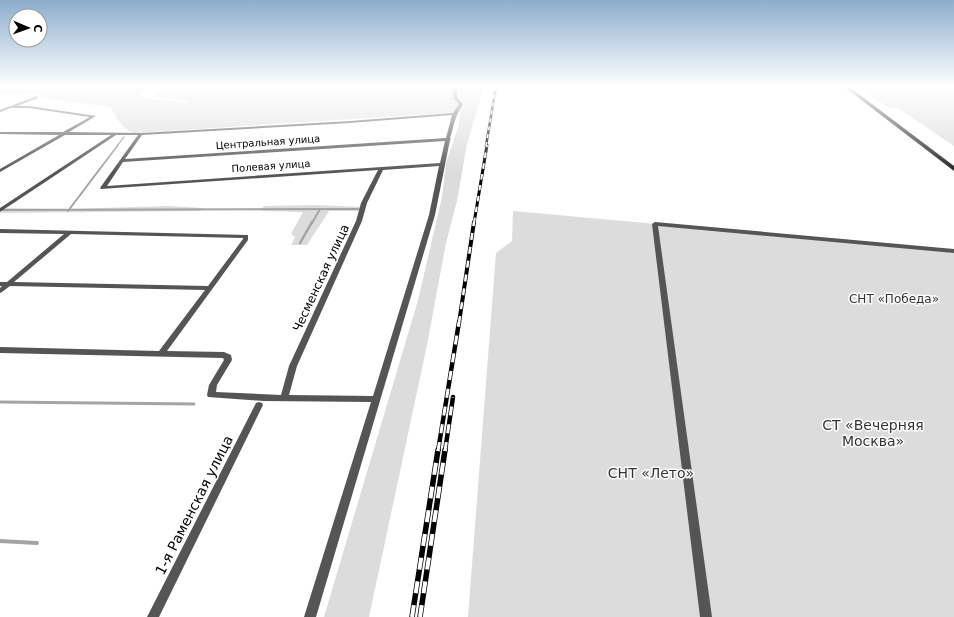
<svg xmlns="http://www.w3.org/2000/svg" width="954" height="617" viewBox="0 0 954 617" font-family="'DejaVu Sans',sans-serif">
<rect width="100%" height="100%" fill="#fff"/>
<g fill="#dcdcdc">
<path d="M0,86H147L139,97L187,103L189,101L151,97L164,86H484L467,144L457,201L446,243L427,345L369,617H324L418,300L442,197L446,163L459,125L461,112L135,133C124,131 115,117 111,107L44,98L38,94L0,95Z"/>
<path d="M857,86H954V146L898,108H889Z"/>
<path d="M316,205L362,207L360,211H329L307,245H291L295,237L291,234L303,212L260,211L264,206Z"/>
<path d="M168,206L203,208L199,211L0,213L7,208L68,209Z"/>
<path d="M513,211L954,251V617H468L496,253L512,241Z"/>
</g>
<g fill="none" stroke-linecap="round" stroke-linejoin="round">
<path stroke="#a3a3a3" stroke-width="1.5" d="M117,146L124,137"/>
<g stroke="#a3a3a3" stroke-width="2">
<path d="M0,210L358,209"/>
<path d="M68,211L118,145"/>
<path d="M312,223L320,209"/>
</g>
<path stroke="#a3a3a3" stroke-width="2.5" d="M300,243L312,222"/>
<path stroke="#a3a3a3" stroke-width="3" d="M0,402L194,404"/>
<path stroke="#a3a3a3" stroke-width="4" d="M0,541L37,543"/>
<g fill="#555" fill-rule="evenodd">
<path d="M455,86H459L456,89L458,99L463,104C455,115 454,126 450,138L451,139L450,140L435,215L316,617H304L371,402L264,401L208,397L207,395L209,385L224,360L223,358L0,353V347L159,351L205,290L10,286L2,292L0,293V288L2,286H0V282H7L64,234L0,233V229L248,235V240L167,351L224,352L231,355L232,360L217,385L216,392L281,395L289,366L356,221L361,203L378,170L101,189L100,188L138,135H116L0,212V208L111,135H65L0,172V169L59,135L0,134V132H63L90,117L29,108H11L0,112V110L37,96L38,98L17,106H29L96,116L69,132L141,133L350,121L453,113L459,104L454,99L452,89ZM452,115L446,138L125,159L142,135L350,123ZM445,141L440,163L107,186L123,162ZM439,166L429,215L373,396L289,395L297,366L362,221L367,203L383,170ZM71,234L243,238V239L208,286L14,282Z"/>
<path d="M655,222L954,249V253L658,226L712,617H700L652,224Z"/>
<path d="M259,402L262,403L263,405L159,617H147L255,405L256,403Z"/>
</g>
<path fill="#222" fill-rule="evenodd" d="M843,86H848L954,166V171Z"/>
<g stroke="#000" stroke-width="2.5">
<path id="rail-far4" d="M486,146L496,86"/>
</g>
<g stroke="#000" stroke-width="3">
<path id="rail-far3" d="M474,223L487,145"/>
</g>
<g stroke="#000" stroke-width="4">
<path id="rail-far2" d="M459,323L474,222"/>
</g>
<g stroke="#000" stroke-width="4.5">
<g id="rail-far1">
<path d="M438,451L459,322"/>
<path d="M445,451L453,397"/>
</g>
</g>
<g stroke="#000" stroke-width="5.5">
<g id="rail">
<path d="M412,617L438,450"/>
<path d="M420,617L445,450"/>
</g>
</g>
<use href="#rail-far4" stroke="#fff" stroke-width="1.5" stroke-dasharray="4" stroke-linecap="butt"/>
<use href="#rail-far3" stroke="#fff" stroke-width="2" stroke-dasharray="5.5" stroke-linecap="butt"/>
<use href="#rail-far2" stroke="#fff" stroke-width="2.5" stroke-dasharray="7" stroke-linecap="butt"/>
<use href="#rail-far1" stroke="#fff" stroke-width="3" stroke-dasharray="9" stroke-linecap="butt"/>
<use href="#rail" stroke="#fff" stroke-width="4" stroke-dasharray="12" stroke-linecap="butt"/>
</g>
<linearGradient id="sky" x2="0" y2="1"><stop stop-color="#8cadcc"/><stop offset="0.5" stop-color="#fff"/><stop offset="1" stop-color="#fff" stop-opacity="0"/></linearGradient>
<rect width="954" height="173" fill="url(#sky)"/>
<g text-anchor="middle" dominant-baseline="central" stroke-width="3" stroke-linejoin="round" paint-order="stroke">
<g font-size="10" fill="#000" stroke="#fff">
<text transform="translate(268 142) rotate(-4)">Центральная улица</text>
<text transform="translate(271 166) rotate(-4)">Полевая улица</text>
</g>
<g font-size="12" fill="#000" stroke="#fff">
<text transform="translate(321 278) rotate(-65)">Чесменская улица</text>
</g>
<g font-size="12" fill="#333" stroke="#fff">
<text x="894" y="299">СНТ «Победа»</text>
</g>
<g font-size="14" fill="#333" stroke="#fff">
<text x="873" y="425">СТ «Вечерняя<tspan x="873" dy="16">Москва»</tspan></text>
<text x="651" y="473">СНТ «Лето»</text>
</g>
<g font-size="14" fill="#000" stroke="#fff">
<text transform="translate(194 505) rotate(-63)">1-я Раменская улица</text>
</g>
</g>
<g transform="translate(28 28) rotate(92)"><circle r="19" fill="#ffffff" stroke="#999999"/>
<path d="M0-3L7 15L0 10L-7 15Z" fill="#000000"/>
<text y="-6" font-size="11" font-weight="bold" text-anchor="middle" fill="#000000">С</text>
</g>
</svg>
